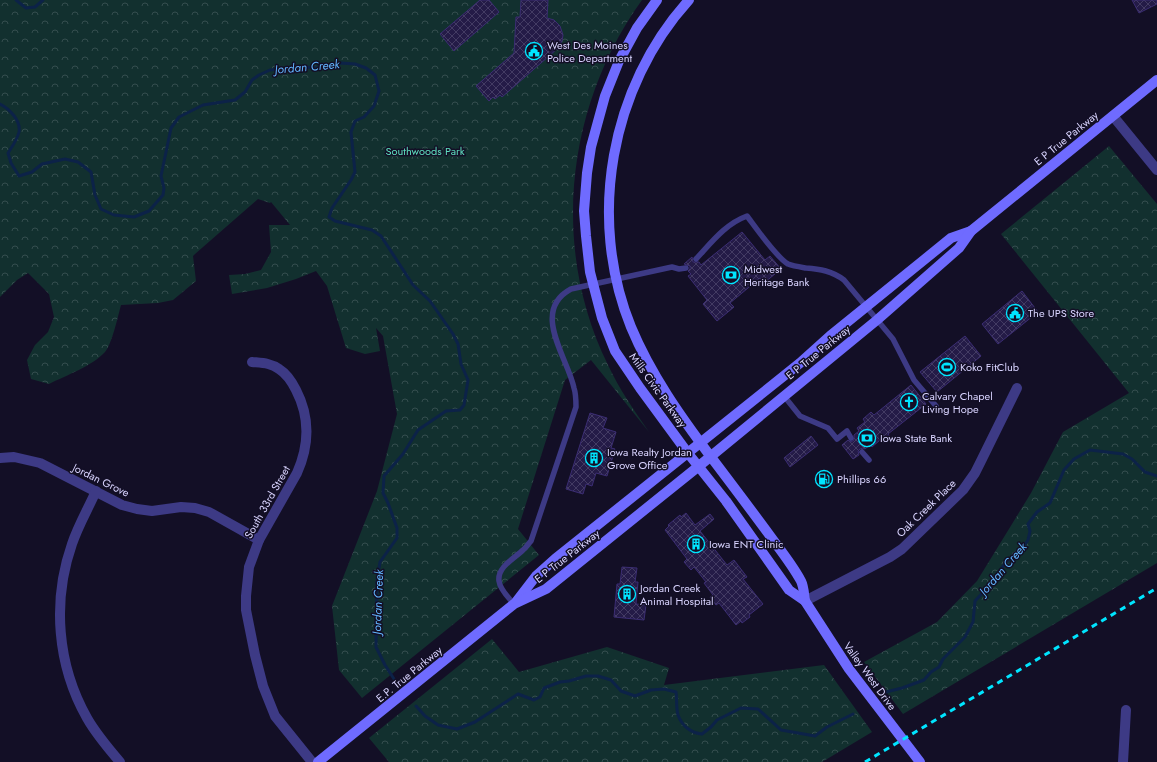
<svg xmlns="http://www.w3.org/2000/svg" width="1157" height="762" viewBox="0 0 1157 762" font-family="Jost,sans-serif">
<defs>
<pattern id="forest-crowns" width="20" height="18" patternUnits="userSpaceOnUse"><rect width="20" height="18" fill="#12302f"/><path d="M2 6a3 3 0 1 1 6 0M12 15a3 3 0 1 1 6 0" fill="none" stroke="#344d4e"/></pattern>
<pattern id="building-cross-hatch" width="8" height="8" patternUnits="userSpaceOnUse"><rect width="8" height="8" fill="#241b47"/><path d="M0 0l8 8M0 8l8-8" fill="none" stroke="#433b63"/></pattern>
</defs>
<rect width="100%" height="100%" fill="#130f26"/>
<g fill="url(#forest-crowns)">
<path d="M0,0H642C566,105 550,248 608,365C619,389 634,410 649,432L591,360L565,380L518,529L539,555L362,698L339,670L332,606L377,491L397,414L383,336L376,328L380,351L365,354L346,348L327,286L316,271L296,279L267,288L232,294L229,275L245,274L261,270L271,252L269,225H290L271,202L270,203L258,199L195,254L193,256L196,281L173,300L158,303L121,305C118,316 112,344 105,352C92,366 67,375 49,384L31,379L27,360L35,345L48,332L54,317L49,294L28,273L17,280L0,297Z"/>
<path d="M1109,146L1157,204V563L903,714L864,662L937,622L977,581L1031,493L1063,432L1129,393L1001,234Z"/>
<path d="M492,639L519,672L607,647L669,668L664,685L824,665L872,732L822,762H389L369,738Z"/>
</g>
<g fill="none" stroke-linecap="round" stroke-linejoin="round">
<g stroke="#0c2248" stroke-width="3">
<path d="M16,0L26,8L35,7L43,0"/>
<path d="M0,104C10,109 21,121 19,132C17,140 12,147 8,153L11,163L19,176L32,172L42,164L65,159L78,162L91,172L95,195L101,209L114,215L134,217L149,211L163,195L164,188L161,176L171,128L179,117L203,105L235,100L245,92L252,80L259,75L270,70L301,67L322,68L341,63L355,64L366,68L375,75L379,91L374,106L364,117L355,121L351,132L355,172L351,180L332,208L329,217L335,221L372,230L381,236L413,285L430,301L453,334L458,344L461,364L468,380L464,405L460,410L446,411L418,430L403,454L384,476L383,493L388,503L397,528V538L380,562L377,581L376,647L385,665L394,679"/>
<path d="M886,692L902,688L924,680L931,672L939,667L943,659L965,637L973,622L975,601L988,587L1007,561L1020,552L1028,540L1030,531L1028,524L1037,512L1050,503L1064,470L1074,459L1090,450L1123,454L1132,459L1145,472L1157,476"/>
<path d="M416,706L425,716L438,725L457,729L475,722L518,694L534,700L540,697L544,688L560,682L569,681L586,676H598L611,680L621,691L635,696L651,690L664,689L676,692C677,699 676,708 678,715C682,726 691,733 702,734L711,727L717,720L741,708L758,709L781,730L815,736L827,727L853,714"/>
</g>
</g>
<g fill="url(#building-cross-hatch)" stroke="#3b2d73">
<path d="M480,0H489L499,12L454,51L440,34Z"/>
<path d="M521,0H548L547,18L554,20L560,26L563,35L562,41L557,49L502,97L500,95L495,99L493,97L489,101L476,86L514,53L516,17H520Z"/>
<path d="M1132,0H1157V4L1139,13Z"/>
<path d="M742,232L765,260L770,256L781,269L764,283L760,278L730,303L734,307L717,321L703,304L707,300L688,276L691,274L688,271L690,269V266L684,264L692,257L693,262H699L701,265Z"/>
<path d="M1022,291L1038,312L998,344L982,324Z"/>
<path d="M965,336L981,356L937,392L920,372Z"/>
<path d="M911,385L926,404L888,434L890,437L883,443L880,440L872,447L870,445L865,449L863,448L860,449L858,451L859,455L853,459L842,445L848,440L851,442L854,440V435L859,431L857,428L865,422L863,419L871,412L874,415Z"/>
<path d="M590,413L607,418L603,428L616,432L611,448L615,449L607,476L596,473L592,486L586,484L583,494L566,489Z"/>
<path d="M811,436L818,445L790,467L784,458Z"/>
<path d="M686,513L695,525L710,514L714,519L700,531L727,565L734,560L747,577L743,579L763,604L749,615L750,617L742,623L741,621L736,625L719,603L716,605L710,597L713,595L704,583L706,582L694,567L691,570L684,562L687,559L665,530L669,526L668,525L680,515L681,517Z"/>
<path d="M622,567L637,568L635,582H638L636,604L646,605L644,620L614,617L617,584H620Z"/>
</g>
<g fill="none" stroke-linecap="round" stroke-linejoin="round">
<g stroke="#3d3a85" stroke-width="5.5">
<path d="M696,259C711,243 725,224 747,216C756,228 776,257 788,264C793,266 800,267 806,268C820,269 832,271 844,280L893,339L914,380L936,406"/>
<path d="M784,396L800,416L828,428L837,439L847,431L851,438"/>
<path d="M862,452L869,460"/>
<path d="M514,604C509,598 500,590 499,581C497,567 515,558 523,550C526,548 528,544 531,541L576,407C576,401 576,394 574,388C568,358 530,311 571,289L672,267L679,269L686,268"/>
</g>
<g stroke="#3d3a85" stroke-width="10">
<path d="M1113,116L1157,170"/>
<path d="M252,362C262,363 271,363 279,369C287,374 292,382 296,390C310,417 309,446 297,473L259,540L249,567L246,596V610L255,655L263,686L275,716L312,762"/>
<path d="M0,458L14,457L40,463L122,505L137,509L152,511L181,507L195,508L209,512L259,540"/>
<path d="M96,491C88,509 78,526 72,544C52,601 57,665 87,718C96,734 108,748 120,762"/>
<path d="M805,601L890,557L902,549L963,490L975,473L981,461L1017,388"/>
<path d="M1123,762L1126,710"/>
</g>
<g stroke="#6f6bff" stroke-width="10">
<path d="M657,0L637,28L619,61L605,96L591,147L587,173L584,211L586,236L590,272L602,318L615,351L640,388L687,452L726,501L789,590L805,601L849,669L920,762"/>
<path d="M689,0C610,87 587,219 631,327C651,375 681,417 711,457C733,486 755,515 776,544C785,556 794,568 801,581C804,587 804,595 805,601"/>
<path d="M516,602L536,576L555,559L800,363L830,336L951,238L971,231"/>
<path d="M318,762L514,604L546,589L699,466L877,320L959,248L971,231L1157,80"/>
</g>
<path stroke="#00e5ff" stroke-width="3" stroke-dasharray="6 5" stroke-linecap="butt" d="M865,762L1157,588"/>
</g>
<defs>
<g id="civic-ring" transform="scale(0.9)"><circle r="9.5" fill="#130f26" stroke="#00e5ff" stroke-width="1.5"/><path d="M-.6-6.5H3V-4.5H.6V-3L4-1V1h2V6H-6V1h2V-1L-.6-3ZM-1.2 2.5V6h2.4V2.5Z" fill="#00e5ff"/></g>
<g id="bank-ring" transform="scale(0.9)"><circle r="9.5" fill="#130f26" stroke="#00e5ff" stroke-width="1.5"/><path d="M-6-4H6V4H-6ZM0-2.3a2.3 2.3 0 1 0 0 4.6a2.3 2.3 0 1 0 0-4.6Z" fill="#00e5ff"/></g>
<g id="stadium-ring" transform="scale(0.9)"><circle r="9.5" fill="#130f26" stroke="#00e5ff" stroke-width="1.5"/><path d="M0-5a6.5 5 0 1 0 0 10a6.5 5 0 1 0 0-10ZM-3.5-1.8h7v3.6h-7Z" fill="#00e5ff"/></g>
<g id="church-ring" transform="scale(0.9)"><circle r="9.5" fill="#130f26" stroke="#00e5ff" stroke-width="1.5"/><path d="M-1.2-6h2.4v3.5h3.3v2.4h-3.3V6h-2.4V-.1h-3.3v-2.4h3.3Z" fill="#00e5ff"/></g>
<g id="building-ring" transform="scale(0.9)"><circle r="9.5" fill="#130f26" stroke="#00e5ff" stroke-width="1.5"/><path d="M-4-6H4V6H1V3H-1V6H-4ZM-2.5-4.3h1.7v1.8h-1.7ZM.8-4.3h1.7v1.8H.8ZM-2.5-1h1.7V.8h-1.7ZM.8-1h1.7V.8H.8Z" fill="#00e5ff"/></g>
<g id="fuel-ring" transform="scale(0.9)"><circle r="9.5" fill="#130f26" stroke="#00e5ff" stroke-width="1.5"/><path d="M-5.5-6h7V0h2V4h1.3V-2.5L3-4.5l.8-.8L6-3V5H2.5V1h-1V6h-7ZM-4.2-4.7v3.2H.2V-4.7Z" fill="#00e5ff"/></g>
</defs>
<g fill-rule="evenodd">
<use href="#civic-ring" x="534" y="51"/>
<use href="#bank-ring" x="731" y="275"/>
<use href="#civic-ring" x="1015" y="313"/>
<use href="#stadium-ring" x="947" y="367"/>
<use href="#church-ring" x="909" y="402"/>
<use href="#bank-ring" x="867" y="438"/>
<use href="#building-ring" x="594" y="458"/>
<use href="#fuel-ring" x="824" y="479"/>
<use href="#building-ring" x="696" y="544"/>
<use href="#building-ring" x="627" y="594"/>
</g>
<g text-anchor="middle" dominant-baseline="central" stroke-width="3" stroke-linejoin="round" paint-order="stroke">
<g font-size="11" fill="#d9d4ff" stroke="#130f26" text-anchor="start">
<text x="547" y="45">West Des Moines<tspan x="547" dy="13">Police Department</tspan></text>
<text x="744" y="269">Midwest<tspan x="744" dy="13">Heritage Bank</tspan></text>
<text x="1028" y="313">The UPS Store</text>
<text x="960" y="367">Koko FitClub</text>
<text x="922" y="396">Calvary Chapel<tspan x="922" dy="13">Living Hope</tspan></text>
<text x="880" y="438">Iowa State Bank</text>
<text x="607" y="452">Iowa Realty Jordan<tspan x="607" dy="13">Grove Office</tspan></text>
<text x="837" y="479">Phillips 66</text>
<text x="709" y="544">Iowa ENT Clinic</text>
<text x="640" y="588">Jordan Creek<tspan x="640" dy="13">Animal Hospital</tspan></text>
</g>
<g font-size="11" fill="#d9d4ff" stroke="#130f26">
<text transform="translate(1066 138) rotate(-39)">E P True Parkway</text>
<text transform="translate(818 352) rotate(-39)">E P True Parkway</text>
<text transform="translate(658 390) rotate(54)">Mills Civic Parkway</text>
<text transform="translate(101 480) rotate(26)">Jordan Grove</text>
<text transform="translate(267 502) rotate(-61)">South 33rd Street</text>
<text transform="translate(926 508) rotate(-44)">Oak Creek Place</text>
<text transform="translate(567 556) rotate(-38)">E P True Parkway</text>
<text transform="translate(409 674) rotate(-39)">E.P. True Parkway</text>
<text transform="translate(870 676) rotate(54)">Valley West Drive</text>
</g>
<g font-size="11" fill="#5fe0c0" stroke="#130f26">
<text x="425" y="151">Southwoods Park</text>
</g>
<g font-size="12" font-style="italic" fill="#62b6ff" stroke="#130f26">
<text transform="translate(307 67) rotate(-5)">Jordan Creek</text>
<text transform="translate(1003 569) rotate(-49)">Jordan Creek</text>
<text transform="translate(378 602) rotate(-88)">Jordan Creek</text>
</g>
</g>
</svg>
